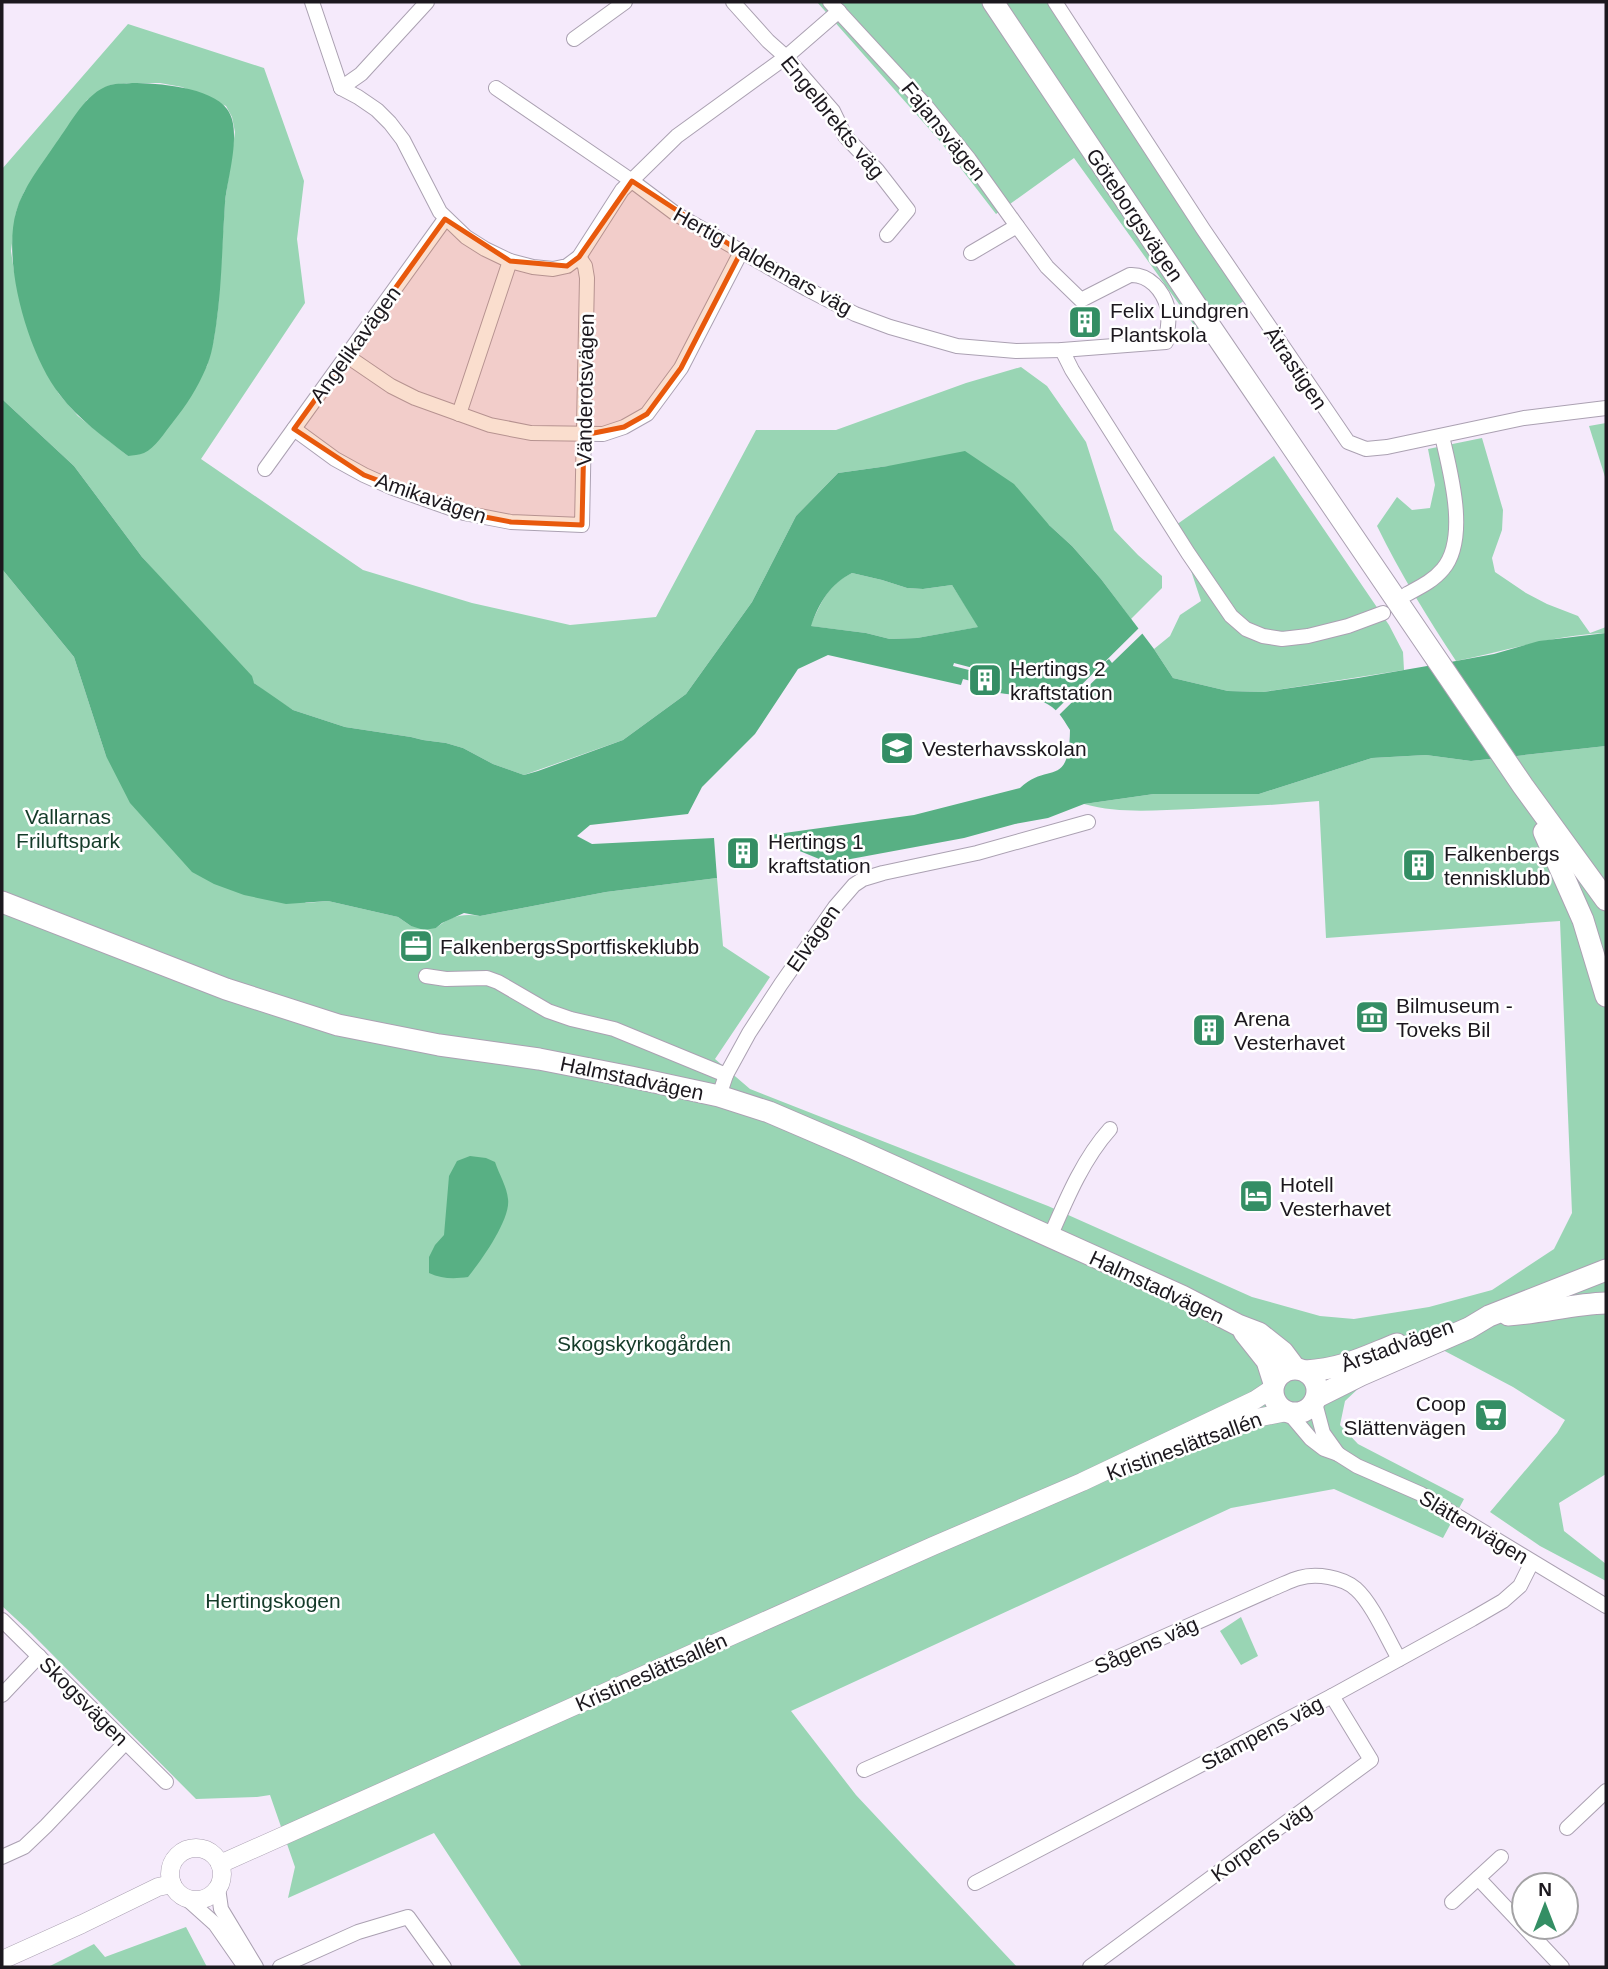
<svg xmlns="http://www.w3.org/2000/svg" width="1608" height="1969" viewBox="0 0 1608 1969" font-family="Helvetica,sans-serif">
<rect width="100%" height="100%" fill="#f5eafb"/>
<g fill="#99d5b4" fill-rule="evenodd">
<path d="M817,2H1059L1245,300L1199,332L1074,158L996,214L939,140Z"/>
<path d="M128,24L264,68L304,181L297,239L305,303L201,459L363,570L472,603L570,625L656,617L756,430H836L966,383L1021,367L1047,386L1086,442L1114,530L1138,555L1162,576V588L1131,619L1101,579L1072,546L1049,525L888,466L838,473L796,516L752,602L686,694L623,740L524,775L493,764L463,748L446,743L423,740L411,737L345,727L293,710L274,698L254,683L142,557L74,466L2,399V169ZM132,83H160L182,87L226,106L232,117L235,132L225,201L218,309L214,338L207,366L128,456L78,416L59,394L46,372L35,349L14,271L11,251L16,212L24,192L87,100L110,85Z"/>
<path d="M1606,423V480L1589,426Z"/>
<path d="M1482,438L1503,510L1502,530L1492,558L1495,572L1526,593L1547,604L1578,616L1590,633L1606,627V633C1555,635 1506,651 1456,661C1427,617 1400,573 1377,526L1397,497L1412,510L1430,508L1435,485L1428,449Z"/>
<path d="M1274,456L1389,625L1403,652L1404,670L1263,692L1228,691L1173,678L1154,649L1170,636L1180,615L1201,601L1176,525Z"/>
<path d="M2,569L74,657L106,756L306,903L328,901L398,917L411,926L436,928C450,916 463,913 480,916L606,892L717,878L723,946L770,977L715,1059L750,1089L1048,1206L1252,1297L1320,1316L1354,1319L1429,1307L1492,1290L1554,1249L1572,1213L1560,921L1326,938L1319,801C1277,805 1235,807 1193,809C1156,810 1120,814 1084,804L1154,794H1259L1372,758L1426,755L1471,761L1606,746V1474L1559,1503L1564,1531L1606,1564V1581L1540,1546L1490,1512L1557,1433L1565,1420L1513,1387L1439,1348L1361,1386L1345,1401L1340,1425L1358,1444L1464,1499L1443,1538L1334,1489L1231,1508L791,1711L856,1795L1017,1967H522L434,1833L288,1898L295,1867L270,1795L257,1797L196,1799L28,1630L2,1606Z"/>
<path d="M852,573L882,580L907,588L923,589L952,585L979,627L917,638L890,639L866,633L810,626C822,602 827,585 852,573Z"/>
<path d="M1241,1617L1258,1656L1241,1665L1220,1631Z"/>
<path d="M186,1927L207,1967H48L94,1944L105,1957Z"/>
</g>
<g fill="#58b084" fill-rule="evenodd">
<path d="M132,83C157,83 211,87 227,109C243,130 227,178 225,203C222,244 222,285 216,326C214,339 212,355 206,368C198,387 186,406 173,422C165,432 155,448 144,453C139,455 133,455 128,456C104,437 78,419 60,395C28,354 2,263 16,212C23,187 42,164 56,143C71,123 85,93 110,85C117,83 125,84 132,83Z"/>
<path d="M2,399L74,466L142,557L252,676L254,683L293,710L345,727L411,737L423,740L446,743L463,748L493,764L524,775L538,771L623,740L686,694L752,602L796,516L838,473L888,466L965,451L1014,484L1049,525L1072,546L1101,579L1154,649L1173,678L1228,691L1263,692L1358,678L1456,661L1494,654L1539,641L1606,633V746L1471,761L1426,755L1372,758L1259,794H1154L1084,804L1048,818L1015,824L964,838L829,863L768,838L770,835L914,815L1020,788C1048,761 1069,790 1070,730C1065,722 1060,713 1052,707C1036,695 1011,695 992,692L996,674L954,663L953,666L977,672L975,682L963,679L961,685L828,655L798,669L755,734L702,787L688,814L590,825L577,836L592,844L714,838L717,878L606,892L480,916L464,913L442,923L436,928L424,930L411,926L398,917L328,901L286,904L244,895L214,884L192,872L130,803L106,756L74,657L2,569ZM852,573L882,580L907,588L923,589L952,585L978,627L917,638L890,639L866,633L811,626C819,603 830,584 852,573Z"/>
<path d="M470,1156L486,1158L495,1162C499,1174 507,1187 508,1199C511,1219 481,1261 468,1277C454,1279 442,1279 429,1273V1257L435,1245L444,1235L449,1176L457,1161Z"/>
</g>
<path fill="#f5eafb" d="M1141,626L1145,631L1112,663L1109,659L1105,662L1109,666L1059,715L1055,711Z"/>
<g fill="none" stroke-linecap="round" stroke-linejoin="round">
<g stroke="#aba1b2" stroke-width="16">
<g id="minor">
<path d="M312,2L341,88"/>
<path d="M733,2L768,41L786,57L833,111L845,136L877,170L908,210L887,235"/>
<path d="M830,2L926,106L969,159L1017,226L971,253"/>
<path d="M1055,2L1203,229L1348,442L1366,449L1387,447L1524,418L1606,408"/>
<path d="M574,39L625,2"/>
<path d="M341,88L358,97L377,110L390,123L403,140L440,212L466,237L485,249L510,261L533,267L553,269L567,266L579,257L622,190L677,136L786,57L839,11"/>
<path d="M341,88L361,74L427,2"/>
<path d="M496,88L632,181L676,214L807,289L855,314L890,327L957,346L1016,351L1062,350L1166,342C1167,332 1170,319 1168,309C1163,290 1149,274 1130,275L1081,300L1047,267L1017,226"/>
<path d="M1062,350L1072,370L1188,553L1231,616L1246,629L1263,636L1282,639L1308,636L1348,626L1383,613"/>
<path d="M347,356L391,386L415,398L490,425L531,433L603,434L624,427L647,414L681,368L741,252"/>
<path d="M459,414L510,261"/>
<path d="M294,429L335,459L364,475L393,488L464,513L511,522L582,525L587,278L585,266L579,257"/>
<path d="M265,469L445,219"/>
<path d="M1407,594C1420,587 1433,581 1443,569C1469,538 1450,471 1442,436"/>
<path d="M426,976L446,979L487,978L498,982L548,1011L571,1019L614,1029L726,1075"/>
<path d="M719,1096L726,1075L749,1033L781,984L835,907L854,885L863,879L883,873L977,853L1088,822"/>
<path d="M1050,1237C1066,1200 1083,1159 1110,1129"/>
<path d="M1315,1403L1323,1433L1338,1454"/>
<path d="M1289,1413L1311,1439L1324,1449L1338,1454L1357,1466L1421,1494L1606,1606"/>
<path d="M2,1620L166,1782"/>
<path d="M2,1695L39,1656"/>
<path d="M864,1770L1274,1588C1282,1585 1291,1580 1299,1578C1316,1573 1343,1577 1356,1589C1372,1603 1388,1640 1399,1659"/>
<path d="M1567,1828L1606,1791"/>
<path d="M2,1857L24,1847L46,1826L125,1743"/>
<path d="M1478,1878L1562,1967"/>
<path d="M975,1883L1332,1696L1472,1619L1503,1601L1520,1586L1532,1562"/>
<path d="M218,1888L221,1909L256,1967"/>
<path d="M186,1898L215,1924L245,1967"/>
<path d="M1452,1902L1501,1857"/>
<path d="M280,1967L358,1932L408,1917L444,1967"/>
<path d="M1090,1967L1371,1760L1332,1696"/>
</g>
</g>
<g stroke="#aba1b2" stroke-width="19">
<g id="tertiary">
<path d="M1171,1450L1212,1436L1246,1420L1287,1412"/>
<circle cx="196" cy="1874" r="26"/>
<path d="M220,1864L933,1546L1082,1482L1255,1400L1273,1388"/>
<path d="M2,1960L82,1924L158,1887L172,1884"/>
</g>
</g>
<g stroke="#aba1b2" stroke-width="23">
<g id="secondary">
<path d="M993,2L1197,307L1523,786L1606,900"/>
<path d="M1544,832L1583,920L1606,996"/>
<path d="M2,902L226,989L338,1025L439,1045L539,1059L631,1077L719,1096L769,1112L853,1148L1182,1296L1238,1325L1259,1333L1283,1352L1295,1368"/>
<path d="M1508,1315C1541,1313 1573,1304 1606,1303"/>
<path d="M1244,1332L1267,1361L1274,1383"/>
<circle cx="1295" cy="1391" r="22"/>
<path d="M1306,1371C1342,1369 1364,1357 1397,1344"/>
<path d="M1317,1397L1361,1375L1469,1328L1489,1316L1606,1270"/>
</g>
</g>
<use href="#minor" stroke="#fff" stroke-width="14"/>
<use href="#tertiary" stroke="#fff" stroke-width="18"/>
<use href="#secondary" stroke="#fff" stroke-width="21"/>
</g>
<path fill="#e8590c" fill-opacity="0.2" stroke="#e8590c" stroke-width="5" stroke-linejoin="round" d="M632,181L741,252L681,368L647,414L624,427L584,435L582,525L511,522L464,513L364,475L294,429L445,219L510,261L567,266L579,257Z"/>
<defs>
<g id="building-square" transform="scale(1.75)"><rect x="-9" y="-9" width="18" height="18" rx="4" fill="#348e64" stroke="#fff"/><path d="M-4-6H4V6H1V3H-1V6H-4ZM-2.5-4.3h1.7v1.8h-1.7ZM.8-4.3h1.7v1.8H.8ZM-2.5-1h1.7V.8h-1.7ZM.8-1h1.7V.8H.8Z" fill="#fff"/></g>
<g id="school-square" transform="scale(1.75)"><rect x="-9" y="-9" width="18" height="18" rx="4" fill="#348e64" stroke="#fff"/><path d="M0-5L7-2L0 1L-7-2ZM-4 1L0 2.5L4 1V4Q0 6-4 4Z" fill="#fff"/></g>
<g id="office-square" transform="scale(1.75)"><rect x="-9" y="-9" width="18" height="18" rx="4" fill="#348e64" stroke="#fff"/><path d="M-6-3h4V-5.5h4V-3h4V5H-6ZM-1-4.5V-3h2v-1.5ZM-6 0V1H6V0Z" fill="#fff"/></g>
<g id="museum-square" transform="scale(1.75)"><rect x="-9" y="-9" width="18" height="18" rx="4" fill="#348e64" stroke="#fff"/><path d="M0-6L6-3V-2H-6V-3ZM-5-1h2V3h-2ZM-1-1h2V3h-2ZM3-1h2V3H3ZM-6 4H6V6H-6Z" fill="#fff"/></g>
<g id="hotel-square" transform="scale(1.75)"><rect x="-9" y="-9" width="18" height="18" rx="4" fill="#348e64" stroke="#fff"/><path d="M-6-4.5h1.5V1H6V5H4.5V3h-9V5H-6ZM-4 0a1.8 1.8 0 1 1 3.6 0ZM.5 0V-2.5h3Q6-2.5 6 0Z" fill="#fff"/></g>
<g id="supermarket-square" transform="scale(1.75)"><rect x="-9" y="-9" width="18" height="18" rx="4" fill="#348e64" stroke="#fff"/><path d="M-6-5.5h2.5l.6 2H6L4.5 2H-2.5L-4.4-4H-6ZM-1.5 3.2a1.3 1.3 0 1 0 .1 0ZM3 3.2a1.3 1.3 0 1 0 .1 0Z" fill="#fff"/></g>
</defs>
<g fill-rule="evenodd">
<use href="#building-square" x="1085" y="322"/>
<use href="#building-square" x="985" y="680"/>
<use href="#school-square" x="897" y="748"/>
<use href="#building-square" x="743" y="853"/>
<use href="#building-square" x="1419" y="865"/>
<use href="#office-square" x="416" y="946"/>
<use href="#museum-square" x="1372" y="1017"/>
<use href="#building-square" x="1209" y="1030"/>
<use href="#hotel-square" x="1256" y="1196"/>
<use href="#supermarket-square" x="1491" y="1415"/>
</g>
<g text-anchor="middle" dominant-baseline="central" stroke-width="5" stroke-linejoin="round" paint-order="stroke">
<g font-size="21" fill="#1c181e" stroke="#fff">
<text transform="translate(833 117) rotate(51)">Engelbrekts väg</text>
<text transform="translate(944 131) rotate(51)">Fajansvägen</text>
<text transform="translate(1135 215) rotate(56)">Göteborgsvägen</text>
<text transform="translate(763 261) rotate(29)">Hertig Valdemars väg</text>
<text transform="translate(355 344) rotate(-54)">Angelikavägen</text>
<text transform="translate(1296 368) rotate(56)">Ätrastigen</text>
<text transform="translate(585 390) rotate(-89)">Vänderotsvägen</text>
<text transform="translate(431 498) rotate(19)">Amikavägen</text>
<text transform="translate(813 938) rotate(-55)">Elvägen</text>
<text transform="translate(632 1078) rotate(12)">Halmstadvägen</text>
<text transform="translate(1157 1287) rotate(25)">Halmstadvägen</text>
<text transform="translate(1397 1345) rotate(-20)">Årstadvägen</text>
<text transform="translate(1184 1446) rotate(-20)">Kristineslättsallén</text>
<text transform="translate(1474 1527) rotate(31)">Slättenvägen</text>
<text transform="translate(1146 1645) rotate(-24)">Sågens väg</text>
<text transform="translate(651 1672) rotate(-24)">Kristineslättsallén</text>
<text transform="translate(84 1701) rotate(45)">Skogsvägen</text>
<text transform="translate(1262 1733) rotate(-28)">Stampens väg</text>
<text transform="translate(1261 1842) rotate(-36)">Korpens väg</text>
</g>
<g font-size="21" fill="#1c181e" stroke="#fff" text-anchor="start">
<text x="1110" y="310">Felix Lundgren<tspan x="1110" dy="24">Plantskola</tspan></text>
<text x="1010" y="668">Hertings 2<tspan x="1010" dy="24">kraftstation</tspan></text>
<text x="922" y="748">Vesterhavsskolan</text>
<text x="768" y="841">Hertings 1<tspan x="768" dy="24">kraftstation</tspan></text>
<text x="1444" y="853">Falkenbergs<tspan x="1444" dy="24">tennisklubb</tspan></text>
<text x="440" y="946">FalkenbergsSportfiskeklubb</text>
<text x="1396" y="1005">Bilmuseum -<tspan x="1396" dy="24">Toveks Bil</tspan></text>
<text x="1234" y="1018">Arena<tspan x="1234" dy="24">Vesterhavet</tspan></text>
<text x="1280" y="1184">Hotell<tspan x="1280" dy="24">Vesterhavet</tspan></text>
<text x="1466" y="1403" text-anchor="end">Coop<tspan x="1466" dy="24">Slättenvägen</tspan></text>
</g>
<g font-size="21" fill="#143b29" stroke="#fff">
<text x="68" y="816">Vallarnas<tspan x="68" dy="24">Friluftspark</tspan></text>
<text x="644" y="1343">Skogskyrkogården</text>
<text x="273" y="1600">Hertingskogen</text>
</g>
</g>
<rect width="1608" height="1969" fill="none" stroke="#1c181e" stroke-width="7"/>
<g transform="translate(1545 1906)"><circle r="33" fill="#ffffff" stroke="#a4a3a5" stroke-width="2"/>
<path d="M0-5L12 26L0 18L-12 26Z" fill="#348e64"/>
<text y="-10" font-size="19" font-weight="bold" text-anchor="middle" fill="#1c181e">N</text>
</g>
</svg>
